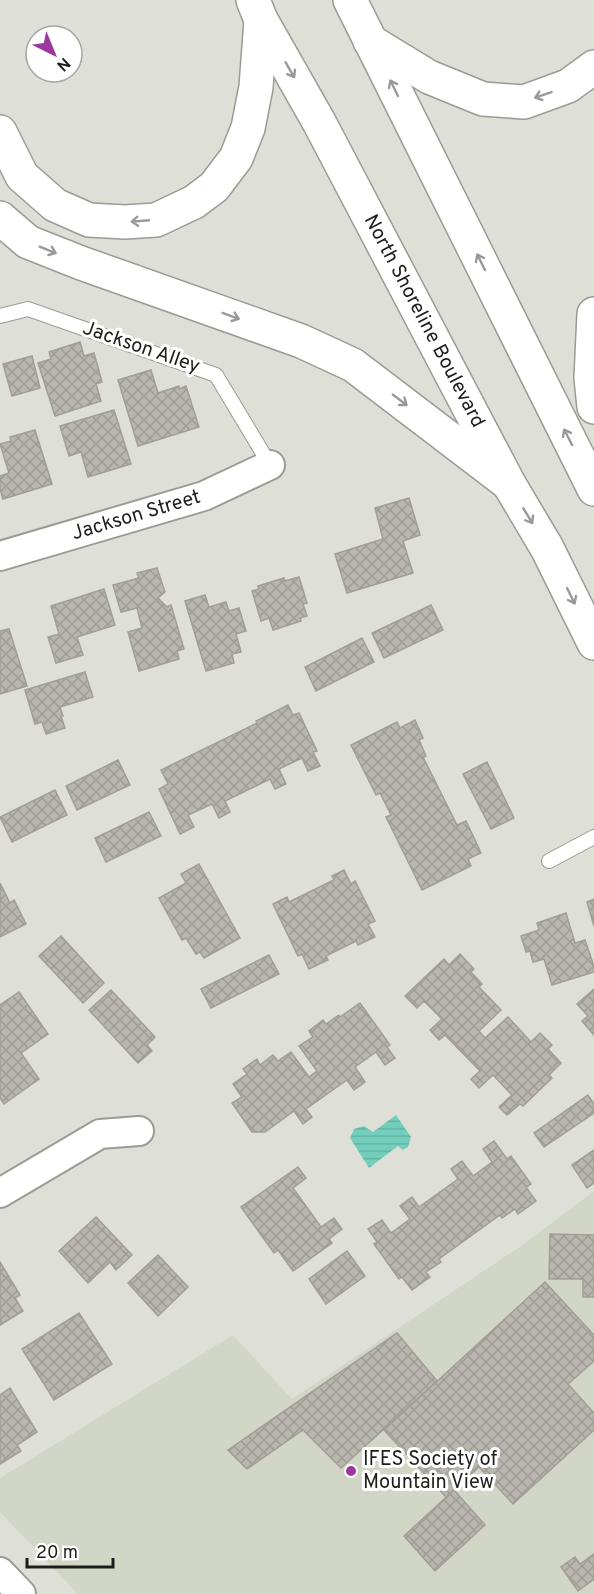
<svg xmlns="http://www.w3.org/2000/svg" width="594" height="1594" viewBox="0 0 594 1594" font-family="Overpass,sans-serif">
<defs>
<pattern id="water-rules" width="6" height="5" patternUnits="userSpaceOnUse" patternTransform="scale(1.5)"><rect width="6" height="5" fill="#73cfbc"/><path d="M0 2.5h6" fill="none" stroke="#63b1a1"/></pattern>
<pattern id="building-cross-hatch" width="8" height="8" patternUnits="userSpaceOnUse" patternTransform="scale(1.5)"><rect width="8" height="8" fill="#b9b6af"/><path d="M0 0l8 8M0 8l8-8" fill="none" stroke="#9f9c96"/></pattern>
</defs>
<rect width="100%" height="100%" fill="#dee0d8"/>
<path fill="#d2d6c7" d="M594,1191V1594H78L0,1512V1478L233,1335L292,1399L524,1244Z"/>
<path fill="url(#water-rules)" d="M396,1115L411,1137L408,1147L403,1150L398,1146L369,1168L350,1138L354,1129L364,1126L373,1132Z"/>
<g fill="url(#building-cross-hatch)" stroke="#a19e97" stroke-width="1.5">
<path d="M80,342L84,356L94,353L102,382L96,384L101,401L55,416L38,363L51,359L49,352Z"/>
<path d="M32,356L40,388L12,396L3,364Z"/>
<path d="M151,370L158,393L179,386V389L186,386L199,427L138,446L118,380Z"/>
<path d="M114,410L131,464L88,477L81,452L69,456L60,426Z"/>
<path d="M35,430L52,484L3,499L0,489V476L9,473L0,444L11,441L10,437Z"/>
<path d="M409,498L420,535L403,541L413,573L347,593L335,554L383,539L375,508Z"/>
<path d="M157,568L165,592L158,598L167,607L171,605L184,649L177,651L179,659L139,671L128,632L142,628L137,608L121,612L113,585L139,578L137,573Z"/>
<path d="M299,577L307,603L303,604L307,616L300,618L301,621L273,630L269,618L261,621L252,591L259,589L258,586L284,578L285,581Z"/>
<path d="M104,589L115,625L77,637L83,655L56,663L48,637L59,634L51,606Z"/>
<path d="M205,595L209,607L226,602L229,611L239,608L246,631L236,634L241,652L232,654L234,663L206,671L185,601Z"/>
<path d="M431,605L443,630L384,658L372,633Z"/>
<path d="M9,629L27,686L0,694V631Z"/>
<path d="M362,638L374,662L316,691L305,667Z"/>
<path d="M85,672L93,697L60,707L63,716H61L65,728L46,734L42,722L35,724L25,690Z"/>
<path d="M288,705L293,715L299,713L317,751L313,752L320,766L308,771L302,758L279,769L286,784L275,789L270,779L225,801L230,812L219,818L212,804L188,815L194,827L180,834L159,789L168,784L161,770L257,723L256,721Z"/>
<path d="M415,720L423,738L419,740L426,756L423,757L457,825L466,821L481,853L468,859L471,866L422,890L386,817L391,815L380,793L376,795L351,745L397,722L400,728Z"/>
<path d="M118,760L130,785L77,810L66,786Z"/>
<path d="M487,762L514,818L491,829L463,774Z"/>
<path d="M55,790L67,815L12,842L0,817Z"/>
<path d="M149,812L161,836L106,862L95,838Z"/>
<path d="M199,864L240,938L204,958L200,952L196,954L186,938L182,940L159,898L186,883L181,874Z"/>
<path d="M344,870L351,884L355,881L375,921L368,924L375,937L358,945L356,941L326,956L328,960L309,969L302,954L298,956L273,904L287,897L289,902L334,880L332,876Z"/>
<path d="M0,883L10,903L14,900L26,924L0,937Z"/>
<path d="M594,899V926L587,902Z"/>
<path d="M566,913L575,943L585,940L594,966V972L552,985L544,959L533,962L530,951L526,952L521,936L539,930L537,923Z"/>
<path d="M61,936L104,983L83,1003L39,956Z"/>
<path d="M460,954L474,969L471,972L482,984L479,987L501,1010L479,1031L485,1038L508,1017L531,1042L540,1033L552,1045L548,1049L561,1063L549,1075L552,1078L523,1106L520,1104L507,1115L499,1107L512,1095L493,1075L479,1088L471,1079L480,1071L445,1035L439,1040L430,1030L442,1019L424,1001L417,1008L405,996L444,959L449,965Z"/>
<path d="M269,955L279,974L211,1008L201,989Z"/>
<path d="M594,989V1035L582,1021L588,1016L577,1004Z"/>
<path d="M111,990L155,1037L147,1045L152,1051L138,1063L89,1010Z"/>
<path d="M19,992L48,1034L21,1053L39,1079L4,1104L0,1098V1005Z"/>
<path d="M360,1003L390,1045L387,1047L395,1058L385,1065L376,1052L355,1067L365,1082L354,1090L347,1080L306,1109L312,1117L303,1124L294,1111L265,1132H252L232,1103L242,1097L233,1084L247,1074L243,1069L257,1059L260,1065L273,1055L278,1061L291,1052L309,1077L317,1071L299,1046L313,1037L309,1031L323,1020L326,1024L339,1015L340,1017Z"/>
<path d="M588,1095L594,1104V1113L544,1147L534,1133Z"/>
<path d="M494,1141L507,1159L511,1156L531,1184L526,1187L536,1201L518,1214L515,1209L502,1218L500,1215L439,1259L441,1262L426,1272L430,1277L412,1290L402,1277L399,1279L374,1244L377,1242L368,1229L382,1220L391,1233L410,1219L400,1206L412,1197L419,1207L458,1179L451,1169L462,1161L473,1176L492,1162L483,1149Z"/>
<path d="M594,1150V1183L587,1188L572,1165Z"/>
<path d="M298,1167L306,1178L293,1188L321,1227L334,1218L342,1229L329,1239L332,1243L293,1271L278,1250L274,1253L241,1207Z"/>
<path d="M96,1217L132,1255L116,1270L110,1262L88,1283L59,1251Z"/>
<path d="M550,1234L594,1235V1297H583V1279H549Z"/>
<path d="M347,1251L365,1276L326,1304L309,1279Z"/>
<path d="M158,1255L188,1287L158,1316L128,1283Z"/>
<path d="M0,1262L20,1295L15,1298L23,1311L0,1325Z"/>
<path d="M545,1282L594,1335V1361L568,1384L594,1413V1430L513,1504L479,1467L446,1497L384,1430Z"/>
<path d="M79,1313L112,1364L54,1400L22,1349Z"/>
<path d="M397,1333L437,1381L341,1468L303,1430L247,1469L228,1450Z"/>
<path d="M10,1388L37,1432L17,1445L21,1451L0,1464V1395Z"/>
<path d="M454,1490L485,1525L435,1571L404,1536Z"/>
<path d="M594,1554V1579L578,1591L561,1567L575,1557L580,1564Z"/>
</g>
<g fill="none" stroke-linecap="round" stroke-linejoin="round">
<g stroke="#999b94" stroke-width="16">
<g id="lane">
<path d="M0,316L28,309L216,375L270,465"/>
<path d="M549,861L594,837"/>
</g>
</g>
<g stroke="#999b94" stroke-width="32">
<g id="street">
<path id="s1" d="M0,556L204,496L270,465"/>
<path d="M0,1193L100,1134L139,1131"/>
<path d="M0,1572L21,1594"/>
</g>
</g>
<g stroke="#999b94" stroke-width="36">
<g id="primary">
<path id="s2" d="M253,0L261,20L319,122L509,484L547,548L594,643"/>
<path d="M350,0L594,489"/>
</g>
</g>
<g stroke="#999b94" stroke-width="36">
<g id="highway">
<path d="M370,41L429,77L483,99L524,102L568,86L594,67"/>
<path d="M0,132L22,176L55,205L89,220L125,222L156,220L194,202L214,187L236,158L248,128L256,87L261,20"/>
<path d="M0,218L28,242L81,263L301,341L353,365L509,484"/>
<path d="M594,314L591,378L594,407"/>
</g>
</g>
<use href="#lane" stroke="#fff" stroke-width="14"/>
<use href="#street" stroke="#fff" stroke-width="28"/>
<use href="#primary" stroke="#fff" stroke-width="33"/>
<use href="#highway" stroke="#fff" stroke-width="33"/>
</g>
<defs><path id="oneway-shaft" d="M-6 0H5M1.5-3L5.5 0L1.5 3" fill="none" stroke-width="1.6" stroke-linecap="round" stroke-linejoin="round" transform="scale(1.5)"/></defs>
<g stroke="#999a98">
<use href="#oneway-shaft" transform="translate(290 70) rotate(60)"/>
<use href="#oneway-shaft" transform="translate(394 88) rotate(-116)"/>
<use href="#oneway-shaft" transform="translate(543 95) rotate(161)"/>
<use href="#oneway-shaft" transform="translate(140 221) rotate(175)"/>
<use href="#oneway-shaft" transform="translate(48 250) rotate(22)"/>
<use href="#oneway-shaft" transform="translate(481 262) rotate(-116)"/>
<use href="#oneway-shaft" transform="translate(231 316) rotate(20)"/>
<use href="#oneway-shaft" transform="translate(400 400) rotate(37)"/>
<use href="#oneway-shaft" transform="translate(568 437) rotate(-117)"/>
<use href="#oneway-shaft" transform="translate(528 516) rotate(59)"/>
<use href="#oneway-shaft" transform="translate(571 596) rotate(64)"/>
</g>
<circle fill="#9c389d" stroke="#fff" stroke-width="2" cx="351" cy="1471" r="6"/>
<g text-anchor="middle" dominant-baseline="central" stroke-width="6" stroke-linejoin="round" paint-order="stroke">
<g font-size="20" fill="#1d1e1b" stroke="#fff">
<text stroke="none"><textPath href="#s2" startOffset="364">North Shoreline Boulevard</textPath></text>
<text transform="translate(141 348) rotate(19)">Jackson Alley</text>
<text stroke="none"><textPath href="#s1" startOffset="142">Jackson Street</textPath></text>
</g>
<g font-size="20" fill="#1d1e1b" stroke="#fff" text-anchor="start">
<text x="363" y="1460">IFES Society of<tspan x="363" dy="23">Mountain View</tspan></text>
</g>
</g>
<g transform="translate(54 54) rotate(137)"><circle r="28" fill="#ffffff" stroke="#a5a5a4" stroke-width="1.5"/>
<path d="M0-4.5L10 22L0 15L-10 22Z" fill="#9c389d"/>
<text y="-9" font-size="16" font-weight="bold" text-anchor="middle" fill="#1d1e1b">N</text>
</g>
<path d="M27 1558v9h86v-9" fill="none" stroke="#1d1e1b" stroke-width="3"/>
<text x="36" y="1558" font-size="18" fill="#1d1e1b" stroke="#ffffff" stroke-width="4.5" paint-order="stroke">20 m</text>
</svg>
